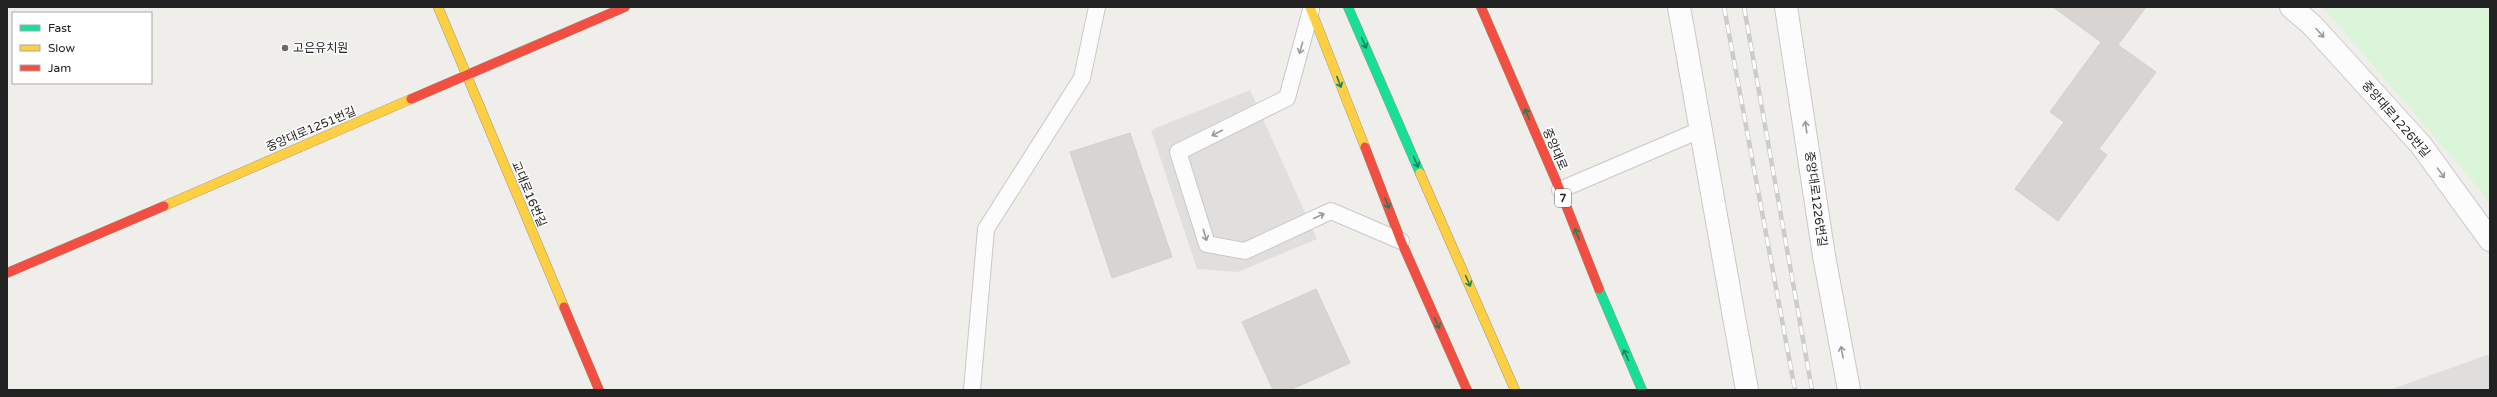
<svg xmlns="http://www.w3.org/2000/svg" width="2497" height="397" viewBox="0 0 2497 397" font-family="'Varela Round','Noto Sans KR',sans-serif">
<rect width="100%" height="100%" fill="#f0eeeb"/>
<path fill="#dfdedc" d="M2490,354V390H2389Z"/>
<path fill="#daf5da" d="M2323,7H2490V204L2472,180Z"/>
<path fill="#e0dfde" d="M1250,90L1317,239L1238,272L1197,269L1151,130Z"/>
<g fill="#d7d4d2" stroke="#d3d0cc">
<path d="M2053,7H2146L2118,45L2156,72L2099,149L2107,155L2058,221L2015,189L2064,122L2050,112L2101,42Z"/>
<path d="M1130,133L1172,257L1112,278L1070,152Z"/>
<path d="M1316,289L1350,363L1290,390H1273L1242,322Z"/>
</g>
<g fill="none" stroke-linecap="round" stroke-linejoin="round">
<g stroke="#c9c8c7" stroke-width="18">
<g id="lane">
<path d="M1311,10L1287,98L1178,152L1207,244L1245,251L1331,211L1401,241"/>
<path d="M1560,190L1700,130"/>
<path d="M972,390L986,229L1082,78L1097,7"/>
</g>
</g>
<g stroke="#c9c8c7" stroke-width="24">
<g id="street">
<path d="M1679,7L1747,390"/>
<path d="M1786,7L1824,256L1849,390"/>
<path d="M2291,7L2312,25L2421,145L2490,240"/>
</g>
</g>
<g stroke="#999a82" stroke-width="10">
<g id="fast">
<path d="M1348,7L1420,173"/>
<path d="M1599,289L1642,390"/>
</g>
</g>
<g stroke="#999a82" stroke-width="10">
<g id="slow">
<path d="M438,7L564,307"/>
<path d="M1310,7L1365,147"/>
<path d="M1420,173L1515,390"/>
<path d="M164,206L411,99"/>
</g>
</g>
<g stroke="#999a82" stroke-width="10">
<g id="jam">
<path d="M1481,7L1560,190L1599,289"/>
<path d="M411,99L625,7"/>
<path d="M1365,147L1401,241L1467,390"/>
<path d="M7,273L164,206"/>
<path d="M564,307L599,390"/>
</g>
</g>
<use href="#lane" stroke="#fdfcfc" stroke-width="16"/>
<use href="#street" stroke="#fdfcfc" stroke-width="22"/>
<use href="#fast" stroke="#16e098" stroke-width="9"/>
<use href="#slow" stroke="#ffcf43" stroke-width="9"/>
<use href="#jam" stroke="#f24e42" stroke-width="9"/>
<g stroke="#ccc" stroke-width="4.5">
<g id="rail">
<path d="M1724,7L1795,390"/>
<path d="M1744,7L1812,390"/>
</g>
</g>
<use href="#rail" stroke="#fff" stroke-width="3" stroke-dasharray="9" stroke-linecap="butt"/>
</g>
<defs><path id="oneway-shaft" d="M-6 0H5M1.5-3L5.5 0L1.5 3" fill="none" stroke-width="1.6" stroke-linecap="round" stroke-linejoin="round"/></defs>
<g stroke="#9a9a9a">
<use href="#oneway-shaft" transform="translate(2320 33) rotate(48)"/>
<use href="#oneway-shaft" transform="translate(1301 48) rotate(106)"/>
<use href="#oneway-shaft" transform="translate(1806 127) rotate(-98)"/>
<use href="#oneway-shaft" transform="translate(1217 133) rotate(153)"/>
<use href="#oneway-shaft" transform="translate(2441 173) rotate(54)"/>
<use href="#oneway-shaft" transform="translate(1319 216) rotate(-25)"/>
<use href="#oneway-shaft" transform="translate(1205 235) rotate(73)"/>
<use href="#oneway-shaft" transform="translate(1842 352) rotate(-101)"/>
</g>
<g stroke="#1c815d">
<use href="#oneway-shaft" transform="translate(1364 43) rotate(66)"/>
<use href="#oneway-shaft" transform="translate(1339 82) rotate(69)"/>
<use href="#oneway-shaft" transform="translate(1527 114) rotate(-113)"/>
<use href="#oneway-shaft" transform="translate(1416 162) rotate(66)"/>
<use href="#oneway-shaft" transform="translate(1387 203) rotate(69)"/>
<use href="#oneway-shaft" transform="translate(1577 234) rotate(-112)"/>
<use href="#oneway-shaft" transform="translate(1468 281) rotate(66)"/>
<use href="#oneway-shaft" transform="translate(1437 323) rotate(66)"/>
<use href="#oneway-shaft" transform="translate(1626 355) rotate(-115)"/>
</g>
<circle fill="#6a6968" stroke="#fff" stroke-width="1.5" cx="285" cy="48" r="4"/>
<g text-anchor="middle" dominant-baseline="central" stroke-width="3" stroke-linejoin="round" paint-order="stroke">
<rect fill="#fff" stroke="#646464" stroke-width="1" x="1555" y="189" width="16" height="18" rx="3"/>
<g font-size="11" font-weight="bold" fill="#222">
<text x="1563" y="198">7</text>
</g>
<g font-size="12" fill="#222" stroke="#fff" text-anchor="start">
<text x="293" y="48">고은유치원</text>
</g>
<g font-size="12" fill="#222" stroke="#fff">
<text transform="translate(2396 119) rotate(49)">중앙대로1226번길</text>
<text transform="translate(311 129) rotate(-23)">중앙대로1251번길</text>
<text transform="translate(1555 149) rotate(67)">중앙대로</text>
<text transform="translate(529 194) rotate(67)">교대로16번길</text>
<text transform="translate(1816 199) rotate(82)">중앙대로1226번길</text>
</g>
</g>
<rect width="2497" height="397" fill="none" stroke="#222222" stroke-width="16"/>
<rect x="12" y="12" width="140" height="72" fill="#ffffff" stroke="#a7a7a7"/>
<rect x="20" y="25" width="20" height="6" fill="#16e098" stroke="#a7a7a7"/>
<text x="48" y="32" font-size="12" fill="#222222">Fast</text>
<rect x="20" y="45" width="20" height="6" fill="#ffcf43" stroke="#a7a7a7"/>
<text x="48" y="52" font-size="12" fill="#222222">Slow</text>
<rect x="20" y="65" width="20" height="6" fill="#f24e42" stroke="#a7a7a7"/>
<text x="48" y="72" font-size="12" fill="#222222">Jam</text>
</svg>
